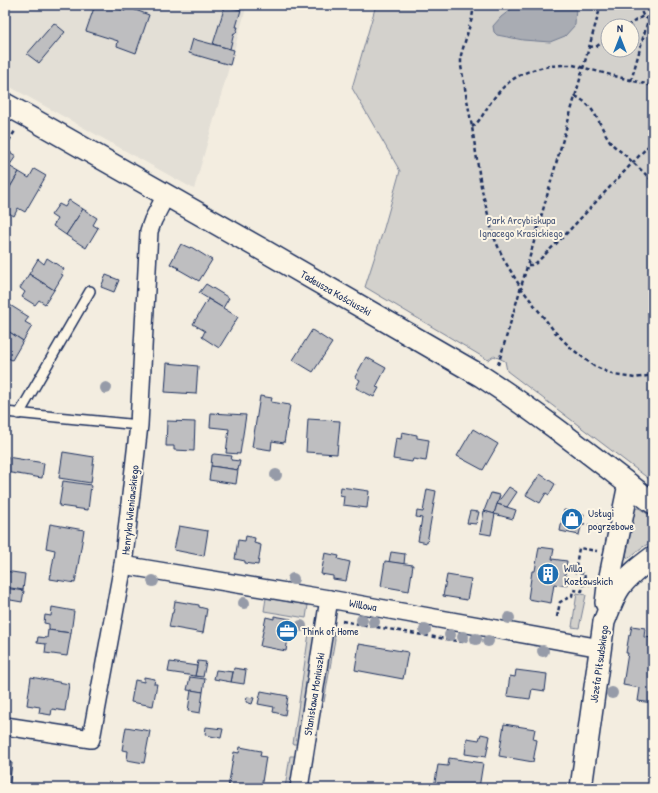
<svg xmlns="http://www.w3.org/2000/svg" width="658" height="793" viewBox="0 0 658 793" font-family="'Patrick Hand',sans-serif">
<rect width="100%" height="100%" fill="#f3ede0"/>
<filter id="ink" filterUnits="userSpaceOnUse"><feTurbulence type="fractalNoise" baseFrequency=".025" numOctaves="2"/><feDisplacementMap in="SourceGraphic" scale="8" xChannelSelector="R" yChannelSelector="G"/><feConvolveMatrix kernelMatrix="1 2 1 2 8 2 1 2 1" color-interpolation-filters="sRGB"/></filter>
<g filter="url(#ink)">
<path fill="#e3dfd6" d="M5,5H247L194,189L5,84Z"/>
<g fill="#d3d1cc" stroke="#778095" fill-rule="evenodd">
<path d="M376,5H653V482L507,371L505,361L494,356L488,360L365,287L384,228L400,171L352,88ZM608,26H632V50H608Z"/>
<path d="M637,508H639L653,518V541L641,548L629,558L627,557L626,556L635,509Z"/>
<path d="M577,593L586,595L579,628L572,627Z"/>
<path d="M266,598L308,605L306,618L264,611Z"/>
<path d="M331,631L334,633L335,639L324,702L322,701L321,699Z"/>
<path d="M309,633L315,634L299,744H293Z"/>
<path d="M290,756H295L290,788H285Z"/>
</g>
<path fill="#a9acb3" stroke="#707a91" d="M515,5H576L575,25L565,36L550,42L523,40L497,35L494,32L493,26L501,17L514,7Z"/>
<g fill="#bebec0" stroke="#1b2f5e">
<path d="M95,5H107L125,11L127,7L149,15L136,53L117,46L118,41L86,31Z"/>
<path d="M225,6L241,10L236,27H238L236,33H234L230,49L213,44Z"/>
<path d="M54,23L65,32L39,63L27,54Z"/>
<path d="M193,39L234,50L230,65L189,53Z"/>
<path d="M5,149L16,156L9,166L19,172L5,196Z"/>
<path d="M34,169L46,176L25,212L18,208L14,216L5,211V196L19,172L29,178Z"/>
<path d="M69,200L83,209L66,235L53,226L57,219L51,215L59,204L65,207Z"/>
<path d="M83,209L97,218L93,225L98,228L86,248L66,235Z"/>
<path d="M181,244L190,248L191,247L212,260L199,281L178,269L179,268L170,264Z"/>
<path d="M47,258L64,269L61,274L63,275L54,290L29,274L38,259L44,264Z"/>
<path d="M29,274L54,290L45,304L39,300L35,305L22,297L25,292L20,288Z"/>
<path d="M106,275L119,280L114,292L101,287Z"/>
<path d="M206,284L229,298L223,308L199,293Z"/>
<path d="M208,299L238,317L219,348L202,337L205,331L193,324Z"/>
<path d="M5,302L29,317L25,322L32,326L23,341L5,329Z"/>
<path d="M5,329L23,341L12,360L6,357L5,358Z"/>
<path d="M312,330L332,343L313,372L293,360Z"/>
<path d="M366,357L386,368L376,387L379,388L374,397L356,388L360,380L355,377Z"/>
<path d="M167,363L198,366L196,394L165,392Z"/>
<path d="M260,396L272,398L271,402L290,405L284,443L272,441L271,450L252,447Z"/>
<path d="M211,413L246,415L240,454L226,453L229,429L210,427Z"/>
<path d="M308,419L340,421L337,454L306,452Z"/>
<path d="M167,421L195,422L194,451L174,450V446H166Z"/>
<path d="M473,429L498,444L483,470L457,456Z"/>
<path d="M402,432L417,435V438L429,440L426,461L413,459L412,462L393,459L396,438L401,439Z"/>
<path d="M63,452L94,457L91,483L59,478Z"/>
<path d="M214,454L232,456L231,460L240,461L238,470L211,466L212,455Z"/>
<path d="M7,457L44,463L42,478L5,472Z"/>
<path d="M211,466L238,470L236,484L209,480Z"/>
<path d="M540,474L555,484L549,495L546,493L540,503L526,495Z"/>
<path d="M63,481L91,485L88,510L59,506Z"/>
<path d="M341,487L369,491L367,508L343,505L344,496L340,495Z"/>
<path d="M509,487L517,492L507,507L497,504L498,502Z"/>
<path d="M427,489L436,491L427,543L418,541L422,518L416,517L417,511L423,512Z"/>
<path d="M491,493L500,495L494,514L484,511Z"/>
<path d="M497,504L516,510L513,519L494,514Z"/>
<path d="M564,510L584,514L579,535L560,531Z"/>
<path d="M470,511L479,512L476,524L467,523Z"/>
<path d="M484,511L495,514L491,535L480,533Z"/>
<path d="M50,524L84,530L75,583L50,579L55,550L46,548Z"/>
<path d="M179,526L208,531L204,556L174,550Z"/>
<path d="M246,536L255,538L254,543L261,545L258,565L245,563V561L235,559L238,540L245,541Z"/>
<path d="M539,547L554,549L552,559L567,561L565,576H569L568,586L554,584L551,603L528,599L532,571H535Z"/>
<path d="M391,552L405,554L404,564L389,562Z"/>
<path d="M325,553L339,556L338,559L350,562L346,581L333,579V576L321,574Z"/>
<path d="M385,561L413,565L409,591L381,586Z"/>
<path d="M5,571L25,574L23,590L5,587Z"/>
<path d="M447,575L471,579L467,600L443,596Z"/>
<path d="M5,588L24,591L22,602L5,599Z"/>
<path d="M175,601L199,605V607L207,609L203,633L169,627L172,613H173Z"/>
<path d="M52,607L74,611L71,633L49,630V624L44,623L45,615L51,616Z"/>
<path d="M274,616L291,619L290,625L294,626L292,639L288,638L286,651L260,646L266,617L274,619Z"/>
<path d="M632,626L645,628L644,637L653,638V703L638,701L640,688L623,685L628,653H626L629,635H630Z"/>
<path d="M48,630L71,633L67,656L45,653L46,644L37,643L38,637L47,638Z"/>
<path d="M359,644L408,652L403,679L355,670Z"/>
<path d="M198,661L206,662L203,677L195,676Z"/>
<path d="M170,662L197,666L195,676L168,672Z"/>
<path d="M234,668L246,670L244,684L231,682Z"/>
<path d="M216,670L233,672L231,682L214,679Z"/>
<path d="M516,670L547,674L545,691L532,689L530,699L507,696L510,676L515,677Z"/>
<path d="M31,677L69,684L65,711L52,709L51,715L39,713L40,707L27,705Z"/>
<path d="M144,677L155,679L154,684H157L153,706L131,702L135,680L144,682Z"/>
<path d="M190,677L205,679L203,692L187,690Z"/>
<path d="M191,690L203,692L200,713L188,711Z"/>
<path d="M261,691L288,696L285,715L273,712L274,707L258,704Z"/>
<path d="M247,697L254,698L252,704L246,702Z"/>
<path d="M504,724L535,729L533,739L537,740L533,762L499,756Z"/>
<path d="M126,727L150,731L144,763L127,760L128,751L122,750Z"/>
<path d="M206,727L223,729L221,738L205,735Z"/>
<path d="M481,734L490,736L486,757L465,754L467,738L479,740Z"/>
<path d="M240,747L261,751L260,756L266,757L261,788H228L234,752L239,753Z"/>
<path d="M449,758L483,763L479,788H439L434,787L438,765L448,766Z"/>
<path d="M5,762L12,763L9,788H5Z"/>
</g>
<g fill="none" stroke-linecap="round" stroke-linejoin="round">
<g stroke="#1b2f5e" stroke-width="12">
<g id="service">
<path d="M5,412L139,425"/>
<path d="M19,414L90,291"/>
</g>
</g>
<g stroke="#1b2f5e" stroke-width="20">
<g id="minor">
<path d="M123,565L329,599L601,648"/>
<path d="M5,726L91,739L123,565L139,425L149,231L153,220L166,195"/>
<path d="M299,788L329,599"/>
</g>
</g>
<g stroke="#1b2f5e" stroke-width="24">
<g id="tertiary">
<path d="M5,104L27,116L263,250L481,376C541,415 597,460 653,503"/>
<path d="M606,603L608,586L629,484"/>
<path d="M581,788L604,622C609,610 613,597 620,587C629,575 641,566 653,557"/>
</g>
</g>
<g stroke="#1b2f5e" stroke-width="2.5" stroke-dasharray="4 3" stroke-linecap="butt">
<path d="M474,5L472,18L461,55V66L472,127L481,186L493,235L504,260L521,288L555,332L572,349L594,366L614,375L635,378L653,375"/>
<path d="M632,5L641,8"/>
<path d="M643,5C639,13 644,20 653,19"/>
<path d="M627,26L643,16"/>
<path d="M589,47L597,46L608,39"/>
<path d="M631,81L648,20"/>
<path d="M575,96C597,106 599,128 613,145C617,149 623,153 627,157C636,165 644,173 653,181"/>
<path d="M472,127C481,121 485,110 491,102C496,95 501,89 508,83C525,69 551,64 573,65L653,86"/>
<path d="M5,147L15,131"/>
<path d="M528,265H531L536,263L564,236L653,141"/>
<path d="M498,365L526,270L601,5"/>
<path d="M581,524L601,527"/>
<path d="M569,581L590,585"/>
<path d="M557,617L560,602L572,596L573,590L582,591L585,574L575,572L579,548L597,551"/>
<path d="M342,621L463,642"/>
</g>
<use href="#service" stroke="#fcf5e5" stroke-width="9"/>
<use href="#minor" stroke="#fcf5e5" stroke-width="17"/>
<use href="#tertiary" stroke="#fcf5e5" stroke-width="21"/>
<g stroke="#1b2f5e" stroke-width="4.5">
<path id="rail" d="M5,9L8,5"/>
</g>
<use href="#rail" stroke="#fcf5e5" stroke-width="3" stroke-dasharray="9" stroke-linecap="butt"/>
</g>
<g fill="#969ba8">
<circle cx="106" cy="388" r="6"/>
<circle cx="276" cy="475" r="6"/>
<circle cx="293" cy="579" r="6"/>
<circle cx="153" cy="581" r="6"/>
<circle cx="244" cy="603" r="6"/>
<circle cx="509" cy="618" r="6"/>
<circle cx="362" cy="620" r="6"/>
<circle cx="374" cy="622" r="6"/>
<circle cx="301" cy="626" r="6"/>
<circle cx="425" cy="630" r="6"/>
<circle cx="450" cy="635" r="6"/>
<circle cx="463" cy="637" r="6"/>
<circle cx="476" cy="639" r="6"/>
<circle cx="488" cy="641" r="6"/>
<circle cx="543" cy="651" r="6"/>
<circle cx="612" cy="693" r="6"/>
</g>
</g>
<defs>
<g id="shop-disc" transform="scale(1.15)"><circle r="9.5" fill="#1f6fb2" stroke="#fcf5e5"/><path d="M-5-2.5h2.3a2.7 3.5 0 0 1 5.4 0H5L5.5 6h-11ZM-1.5-2.5h3a1.5 2.3 0 0 0-3 0Z" fill="#fff"/></g>
<g id="building-disc" transform="scale(1.15)"><circle r="9.5" fill="#1f6fb2" stroke="#fcf5e5"/><path d="M-4-6H4V6H1V3H-1V6H-4ZM-2.5-4.3h1.7v1.8h-1.7ZM.8-4.3h1.7v1.8H.8ZM-2.5-1h1.7V.8h-1.7ZM.8-1h1.7V.8H.8Z" fill="#fff"/></g>
<g id="office-disc" transform="scale(1.15)"><circle r="9.5" fill="#1f6fb2" stroke="#fcf5e5"/><path d="M-6-3h4V-5.5h4V-3h4V5H-6ZM-1-4.5V-3h2v-1.5ZM-6 0V1H6V0Z" fill="#fff"/></g>
</defs>
<g fill-rule="evenodd">
<use href="#shop-disc" x="572" y="519"/>
<use href="#building-disc" x="548" y="574"/>
<use href="#office-disc" x="287" y="631"/>
</g>
<g text-anchor="middle" dominant-baseline="central" stroke-width="4" stroke-linejoin="round" paint-order="stroke">
<g font-size="11" fill="#49587a" stroke="#fcf5e5">
<text x="521" y="220">Park Arcybiskupa<tspan x="521" dy="13">Ignacego Krasickiego</tspan></text>
</g>
<g font-size="11" fill="#1b2f5e" stroke="#fcf5e5">
<text transform="translate(336 293) rotate(30)">Tadeusza Kościuszki</text>
<text transform="translate(130 510) rotate(-84)">Henryka Wieniawskiego</text>
<text transform="translate(363 605) rotate(10)">Willowa</text>
<text transform="translate(599 664) rotate(-82)">Józefa Piłsudskiego</text>
<text transform="translate(314 694) rotate(-81)">Stanisława Moniuszki</text>
</g>
<g font-size="11" fill="#1b2f5e" stroke="#fcf5e5" text-anchor="start">
<text x="588" y="513">Usługi<tspan x="588" dy="13">pogrzebowe</tspan></text>
<text x="564" y="568">Willa<tspan x="564" dy="13">Kozłowskich</tspan></text>
<text x="302" y="631">Think of Home</text>
</g>
</g>
<rect width="658" height="793" fill="none" stroke="#fcf5e5" stroke-width="20"/>
<rect x="10" y="10" width="638" height="773" fill="none" stroke="#1b2f5e" stroke-width="1.5" filter="url(#ink)"/>
<g transform="translate(620 38)"><circle r="19" fill="#fcf5e5" stroke="#a2a6af"/>
<path d="M0-3L7 15L0 10L-7 15Z" fill="#1f6fb2"/>
<text y="-6" font-size="11" font-weight="bold" text-anchor="middle" fill="#1b2f5e">N</text>
</g>
</svg>
